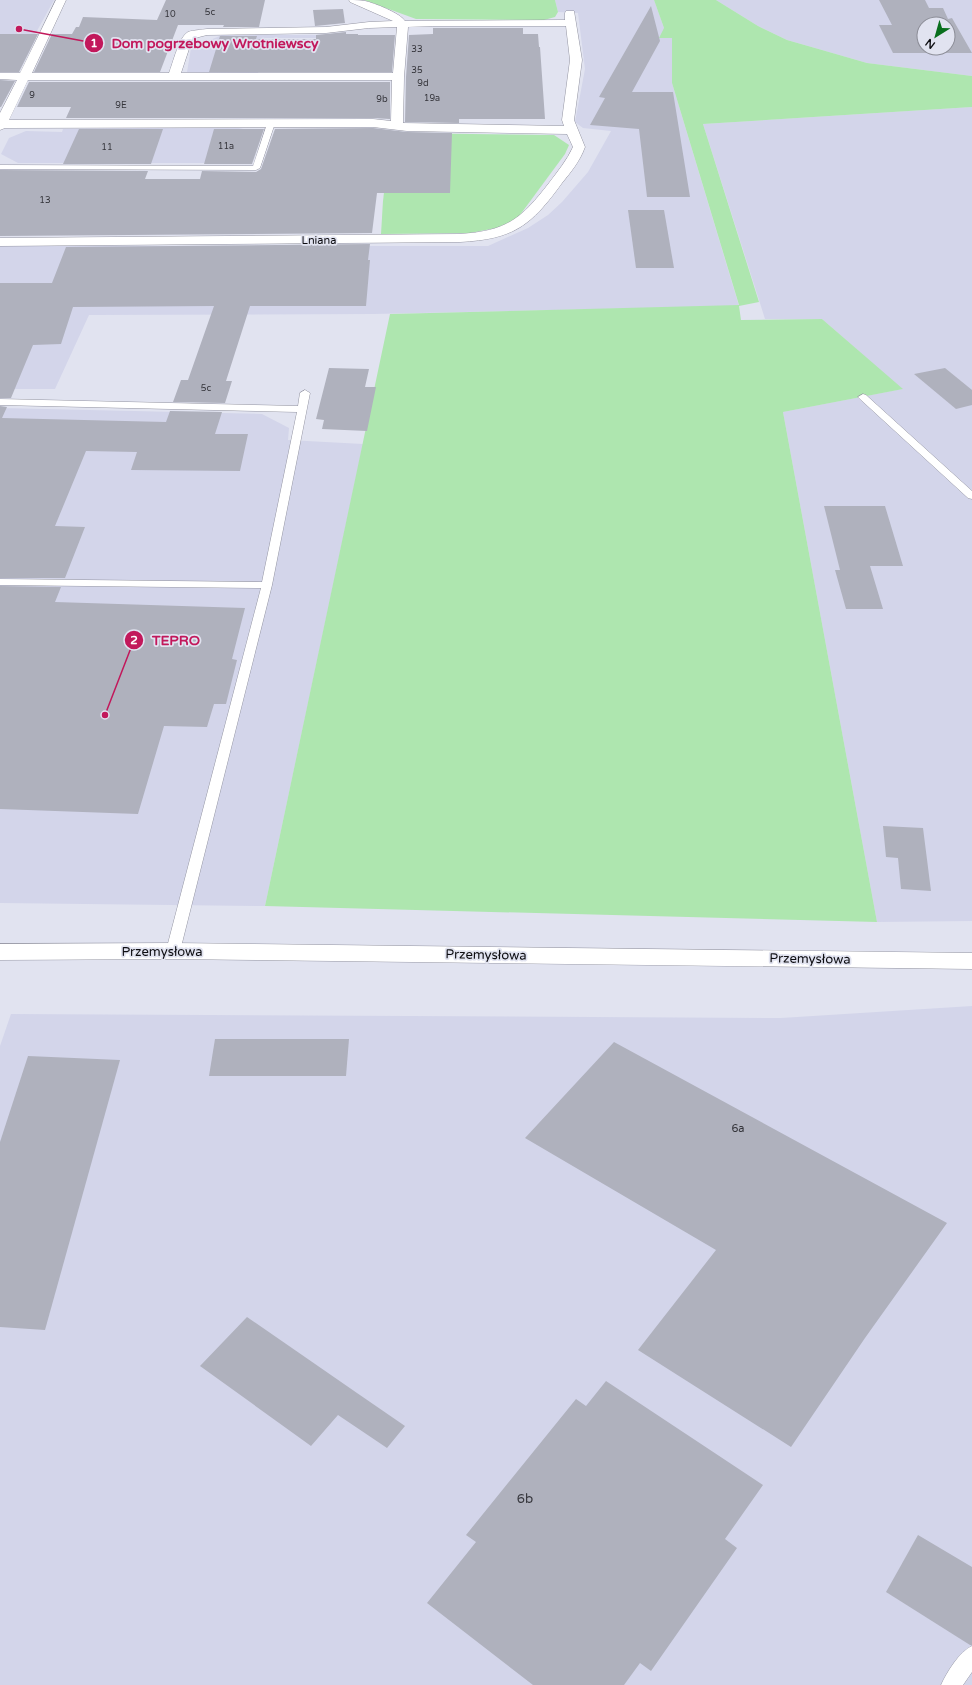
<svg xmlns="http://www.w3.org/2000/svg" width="972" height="1685" viewBox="0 0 972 1685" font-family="'Varela Round',sans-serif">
<rect width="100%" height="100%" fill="#e1e3f0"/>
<g fill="#d3d5ea" fill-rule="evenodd">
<path d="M0,0H54L22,58H0Z"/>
<path d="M555,0H654L664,28L672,38V83L739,306L374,314L89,315L55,389H0V246H488L528,228L548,215L562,202L588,172L611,131L583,128L575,122L585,69L578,13L558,12Z"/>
<path d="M716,0H972V76L867,63L822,50L787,40L758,26ZM924,24H948V48H924Z"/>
<path d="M222,35H324V38H265L258,73L187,72L191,48Z"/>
<path d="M972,107V921L877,922L783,412L902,389L822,319H765L703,124Z"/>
<path d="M234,127L257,132L222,163H18L1,154L9,138L26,131L62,132L63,129Z"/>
<path d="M0,408L262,414L289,428L288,440L363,444L265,906L0,903Z"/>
<path d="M972,1006V1685H0V1046L11,1014L781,1018Z"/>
</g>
<g fill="#aee6af">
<path d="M364,0H555L558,12L555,17L544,20L416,19Z"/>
<path d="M654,0H716L758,26L787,40L822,50L867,63L972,76V107L703,124L759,302L739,306L741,320L822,319L903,389L783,412L877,922L265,906L390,314L739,305L672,83V38H659L664,28Z"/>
<path d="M391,133L554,135L569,145L565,154L517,219L501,227L470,233L381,234L383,201Z"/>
</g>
<g fill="#afb1bd" fill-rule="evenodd">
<path d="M166,0H265L259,27H223L224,25H178L160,72H34L52,34H72L76,27H79L83,17L157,20Z"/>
<path d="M879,0H925L929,8H943L948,19L952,18L972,53H893L879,25H892ZM924,24H948V48H924Z"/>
<path d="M651,6L660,41L632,92H673L690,197H647L639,129L590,125L605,98L599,97Z"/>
<path d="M343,9L345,23L315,26L313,10Z"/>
<path d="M433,28H523V34H538L539,47H540L545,119H459V123L405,122L406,77L409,35L433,34Z"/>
<path d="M346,32V34H358V35H395L392,72H209L220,36H257L256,39H316V35Z"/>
<path d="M0,34H38L19,72H0Z"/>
<path d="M0,80L15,81L1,107H0Z"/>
<path d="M29,82H390V119L373,118H66L71,107H17Z"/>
<path d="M373,128L407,132L452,133L450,193H377L372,233L0,236V170L148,171L145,179H200L202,171L256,172L261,169L275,129Z"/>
<path d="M79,129H163L151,164H63Z"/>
<path d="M214,129H264L252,164H204Z"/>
<path d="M628,210H664L674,268H636Z"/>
<path d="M370,244L368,260H370L366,306H250L226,381H232L225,403L173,402L181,380H188L214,306L73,307L61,344L33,345L11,398H0V283H52L66,247Z"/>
<path d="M329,368L369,369L365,387H376L367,431L322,429L324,420L316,419Z"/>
<path d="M945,368L972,390V405L956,409L914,374Z"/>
<path d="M0,406L7,407L2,418L166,422L170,411L222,412L215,434H248L240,471L131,470L137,452L86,451L55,526L85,527L65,578H0Z"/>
<path d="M824,506H885L903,566H870L883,609H846L835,570H840Z"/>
<path d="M0,586L61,587L55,602L245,608L232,659L237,660L226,704H214L207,727L164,726L138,814L0,809Z"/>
<path d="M883,826L923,828L931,891L901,889L898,858L886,857Z"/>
<path d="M215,1039H349L346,1076H209Z"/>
<path d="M614,1042L947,1223L865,1338L791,1447L638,1350L716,1250L525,1138Z"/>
<path d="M28,1056L120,1060L45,1330L0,1327V1142Z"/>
<path d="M247,1317L357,1393L405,1426L387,1448L338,1415L311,1446L200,1366Z"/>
<path d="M606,1381L763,1485L725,1539L737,1548L651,1671L640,1663L624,1685H533L427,1603L476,1542L466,1535L576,1399L586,1406Z"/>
<path d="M918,1535L972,1567V1645H970L886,1592Z"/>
</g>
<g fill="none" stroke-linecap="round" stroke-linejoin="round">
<g stroke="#9495a2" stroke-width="1">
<g id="service">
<path d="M268,121H274L275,123L260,168L256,170L0,169V165L253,166Z"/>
<path d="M305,390L310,393L272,585L180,951L178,954L173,956L168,954L166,951L261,588L0,585V579L262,582L297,412L0,405V399L298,406L300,393Z"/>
<path d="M863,394L866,395L972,491V499L968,498L860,399L858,397Z"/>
<path d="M972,1646V1672L963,1685H941C947,1672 959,1652 972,1646Z"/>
</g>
</g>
<g stroke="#9495a2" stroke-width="1">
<path id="minor" d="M56,0H66L32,73H169C173,63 179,37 188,32C193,30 201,30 207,29L326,27L369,22L393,21L350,2L349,0C354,0 360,0 365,1C374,3 400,13 405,21L565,20V13L566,11H574L582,60L574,120L585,147C580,161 571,172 562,183C531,226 514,239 460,242L0,246V238L460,234C507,231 521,219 549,183C558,171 567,160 573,147L567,134L407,131L373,127L5,128L0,130V113L17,80L0,79V73H20ZM433,26H566L570,60L562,120L564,126L403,123L404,77L408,27ZM369,28L397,27L393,73H181L192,40L195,38L207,35L326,33ZM28,80H392L391,121L373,119L9,120Z"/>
</g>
<g stroke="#9495a2" stroke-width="1">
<path id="tertiary" d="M173,943L972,953V969L173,959L0,960V944Z"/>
</g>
<use href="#service" fill="#fff" fill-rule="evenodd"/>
<use href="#minor" fill="#fff" fill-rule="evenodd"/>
<use href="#tertiary" fill="#fff" fill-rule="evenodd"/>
</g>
<g text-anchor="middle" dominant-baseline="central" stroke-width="3.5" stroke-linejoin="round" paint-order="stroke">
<g font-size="9" fill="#36363c">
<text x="210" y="12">5c</text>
<text x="170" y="14">10</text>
<text x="417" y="49">33</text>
<text x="417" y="70">35</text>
<text x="423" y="83">9d</text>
<text x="32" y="95">9</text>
<text x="432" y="98">19a</text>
<text x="382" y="99">9b</text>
<text x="121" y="105">9E</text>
<text x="226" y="146">11a</text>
<text x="107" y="147">11</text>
<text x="45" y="200">13</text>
<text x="206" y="388">5c</text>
</g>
<g font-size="11" fill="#0d0d11" stroke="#e1e3f0">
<text x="319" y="240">Lniana</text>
</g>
<g font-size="11" fill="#36363c">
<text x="738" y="1128">6a</text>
</g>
<g font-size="13" fill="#0d0d11" stroke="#e1e3f0">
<text x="162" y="952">Przemysłowa</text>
<text transform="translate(486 955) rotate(1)">Przemysłowa</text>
<text transform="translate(810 959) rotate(1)">Przemysłowa</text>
</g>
<g font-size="13" fill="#36363c">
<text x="525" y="1499">6b</text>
</g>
</g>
<path fill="none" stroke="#c2185b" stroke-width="1.5" d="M19 29L94 43M105 715L134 640"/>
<g fill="#c2185b" stroke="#e1e3f0" stroke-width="1.5">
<circle cx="19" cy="29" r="4"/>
<circle cx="105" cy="715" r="4"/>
<circle cx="94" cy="43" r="10"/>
<circle cx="134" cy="640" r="10"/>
</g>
<g font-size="12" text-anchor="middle" font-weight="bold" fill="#fff">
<text x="94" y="47">1</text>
<text x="134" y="644">2</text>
</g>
<g font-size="14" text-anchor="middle" font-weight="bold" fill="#c2185b" stroke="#e1e3f0" stroke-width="3.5" stroke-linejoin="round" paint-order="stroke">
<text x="215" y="48">Dom pogrzebowy Wrotniewscy</text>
<text x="176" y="645">TEPRO</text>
</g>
<g transform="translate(936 36) rotate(217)"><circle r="19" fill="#e1e3f0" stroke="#8c8d97"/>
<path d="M0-3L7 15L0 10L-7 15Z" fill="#096f1d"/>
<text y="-6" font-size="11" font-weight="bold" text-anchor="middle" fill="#0d0d11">N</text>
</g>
</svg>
